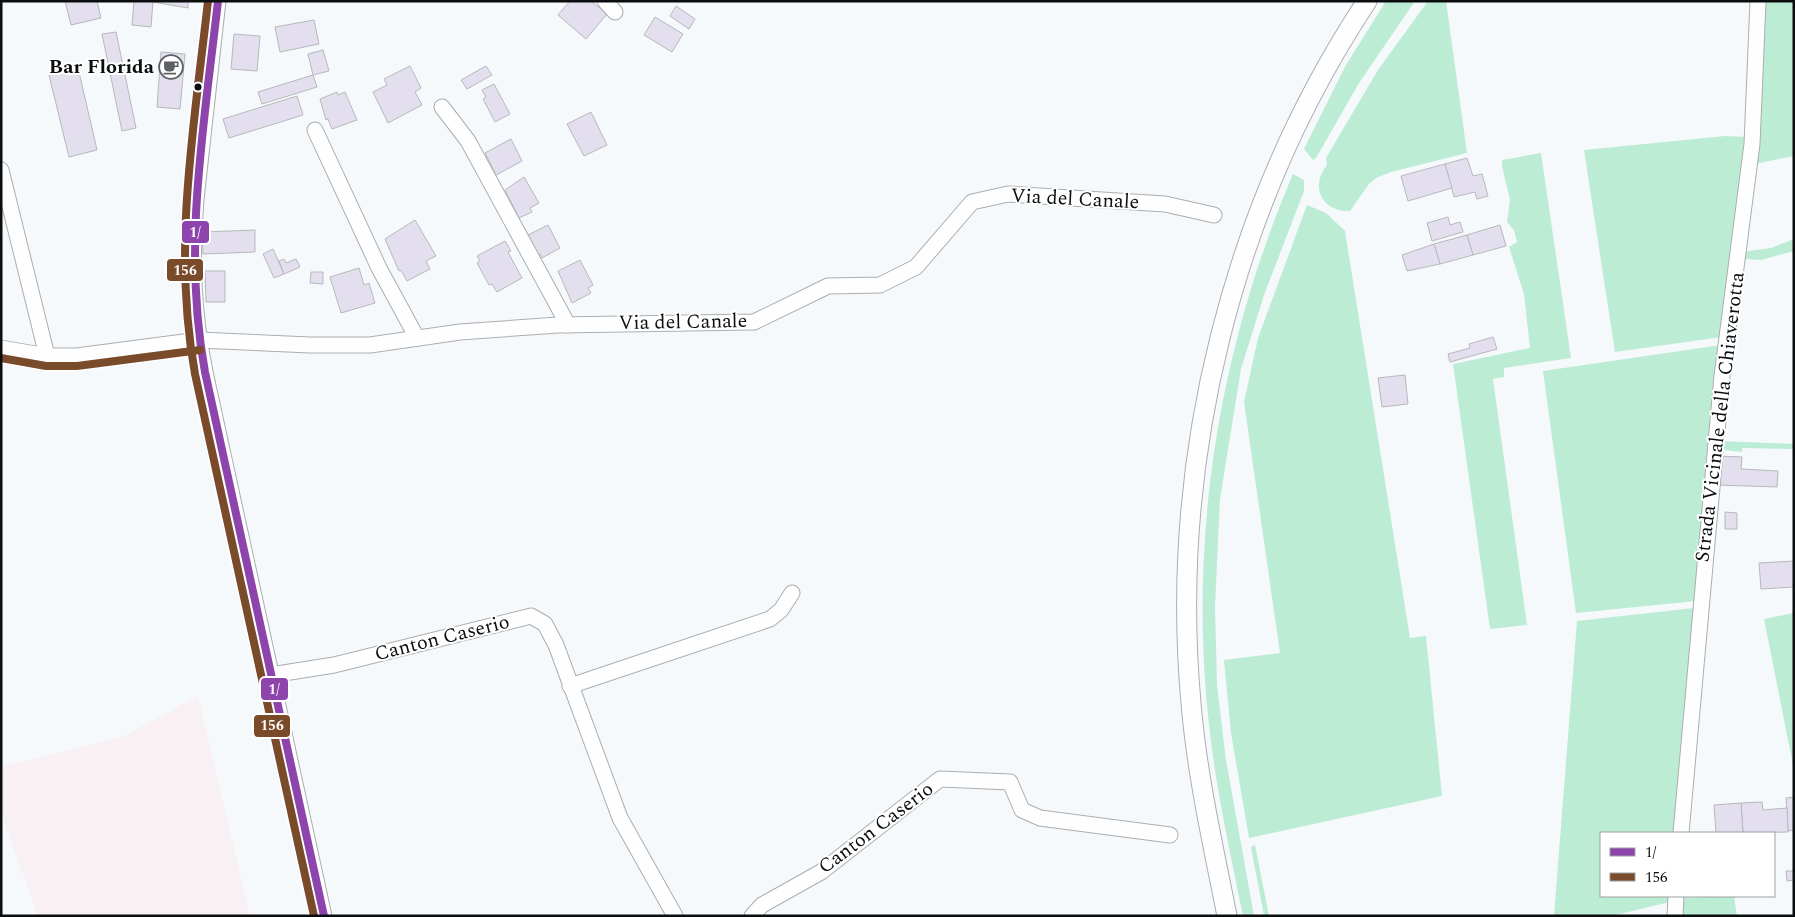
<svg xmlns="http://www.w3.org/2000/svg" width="1795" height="917" viewBox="0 0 1795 917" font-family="Spectral,serif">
<rect width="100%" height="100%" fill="#f5f9fc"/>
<path fill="#f9f0f3" d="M198,696L250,916H38L1,813V767L124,736Z"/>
<g fill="#bcecd4">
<path d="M1386,1H1415L1359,83L1316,158L1313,160L1304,149L1346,65Z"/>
<path d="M1428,1H1446L1467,153L1391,172L1376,178L1369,184L1350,211C1321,212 1310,186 1327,165L1326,158L1378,70Z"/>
<path d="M1763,1H1794V156L1755,164Z"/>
<path d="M1725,136L1746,137L1722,337L1615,352L1584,150Z"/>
<path d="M1541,153L1571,358L1504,368V377L1493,379L1527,625L1490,629L1453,364L1530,348L1524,294L1509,247L1517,242L1514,230L1507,222L1510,200L1502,166V160Z"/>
<path d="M1293,174L1304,180V191L1264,295L1241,369L1220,499L1215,606L1217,685L1226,760L1254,916H1243C1230,852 1216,789 1209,725C1188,538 1219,347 1293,174Z"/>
<path d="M1307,205L1326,213L1345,231L1410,638L1426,636L1442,796L1249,838L1231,733L1224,660L1280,653L1244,402L1258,338Z"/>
<path d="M1794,239V251L1761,260L1744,259L1742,252L1771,248Z"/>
<path d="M1721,345L1696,601L1576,613L1543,371Z"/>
<path d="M1720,441L1794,444V449L1742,448V452L1723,450Z"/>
<path d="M1694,608L1676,833H1601V896H1671L1670,902L1611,916H1554L1577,621Z"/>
<path d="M1794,613V770L1764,619Z"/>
<path d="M1255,845L1269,916H1264L1251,847Z"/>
<path d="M1734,896L1737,916H1681V898Z"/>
</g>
<g fill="#e4dfee" stroke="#b7b8bb">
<path d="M65,1H97L101,18L71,25Z"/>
<path d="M134,1H153L151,27L132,25Z"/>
<path d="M153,1H188V8L153,2Z"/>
<path d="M570,1H591L607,14L586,39L558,15Z"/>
<path d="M676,6L695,19L689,29L670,16Z"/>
<path d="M655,17L683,34L672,52L644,35Z"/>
<path d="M314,20L319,44L280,52L275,27Z"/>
<path d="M116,32L136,128L122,131L102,34Z"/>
<path d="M234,34L260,36L257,71L231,69Z"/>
<path d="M323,50L329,71L313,75L308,54Z"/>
<path d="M161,52L185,54L180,109L157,107Z"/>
<path d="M410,66L421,88L415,92L422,105L388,123L373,92L387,85L384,79Z"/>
<path d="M486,66L492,75L467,89L461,80Z"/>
<path d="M78,68L97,150L69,157L49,75Z"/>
<path d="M313,75L317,87L262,104L258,92Z"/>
<path d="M494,84L510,114L495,122L483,99L486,97L482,90Z"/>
<path d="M337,92L338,95L345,92L357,120L332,129L328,119L326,120L320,99Z"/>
<path d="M297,96L303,115L229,138L223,119Z"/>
<path d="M591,112L607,145L584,156L567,124Z"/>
<path d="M511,139L522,161L496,175L485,153Z"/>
<path d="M1467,158L1473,176L1482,174L1488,196L1477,199L1475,192L1454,197L1445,164Z"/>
<path d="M1445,164L1452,188L1408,201L1401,176Z"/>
<path d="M524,177L539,203L530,208L532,212L519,218L505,190Z"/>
<path d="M1448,217L1450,225L1460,222L1463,232L1432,241L1427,223Z"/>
<path d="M415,220L436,256L426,261L430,269L407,281L401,270L399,271L385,239Z"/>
<path d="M548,225L560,248L542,258L540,254L538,255L528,235Z"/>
<path d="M1500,225L1506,246L1473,255L1467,235Z"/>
<path d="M255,230V252L203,254L202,232Z"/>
<path d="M1467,235L1473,255L1440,264L1434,244Z"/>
<path d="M505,241L511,251L508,252L522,278L497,292L492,284L489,285L477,263L480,261L477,256Z"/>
<path d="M1434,244L1440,264L1407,271L1402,255Z"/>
<path d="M273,249L284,274L274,278L263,254Z"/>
<path d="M284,259L286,263L296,259L300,267L284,274L279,261Z"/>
<path d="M580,260L593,285L588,288L591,293L572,303L558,271Z"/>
<path d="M359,268L364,285L369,283L375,303L341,313L330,277Z"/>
<path d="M205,271H225V302H206Z"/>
<path d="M311,272H323V284L310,283Z"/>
<path d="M1493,337L1497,349L1450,362L1448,354L1470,348L1469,344Z"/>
<path d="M1405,375L1408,404L1382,407L1378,378Z"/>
<path d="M1717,456L1742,457L1741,469L1778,471L1777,487L1716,485Z"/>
<path d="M1725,512L1737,513V529H1725Z"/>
<path d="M1794,561V587L1761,589L1759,563Z"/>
<path d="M1794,797V830L1788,831L1786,798Z"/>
<path d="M1762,802L1763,810L1787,808L1788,832L1743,833L1741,803Z"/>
<path d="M1741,803L1743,833H1716L1714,805Z"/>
<path d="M1786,871H1794V880L1787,881Z"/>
</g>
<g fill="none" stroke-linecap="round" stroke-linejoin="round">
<g stroke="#abaeb0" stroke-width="17">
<g id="minor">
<path d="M218,1L196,199C191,259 193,312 205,372L324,916"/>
<path d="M605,1L615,12"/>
<path d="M442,107L468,141L568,325"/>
<path d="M315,130L379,268L417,338"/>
<path d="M1,170L47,356"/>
<path d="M1,348L47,356H77L199,340L310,345H370L460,332L558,325L754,322L828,286L880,285L916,267L972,202L1008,194L1165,204L1214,215"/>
<path d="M271,675L334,665L531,616L545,624L556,645L620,818L675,916"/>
<path d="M570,686L770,619L781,610L792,593"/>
<path d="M1681,833L1722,376L1752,144L1758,1"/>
<path d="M752,916L762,905L821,872L940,779L1010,782L1022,810L1040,818L1170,835"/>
<path d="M1675,916L1676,896"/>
</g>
</g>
<g stroke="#abaeb0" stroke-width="21">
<path id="major" d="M1227,916C1213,845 1197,775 1191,703C1169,460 1232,205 1367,1"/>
</g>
<use href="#minor" stroke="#fefeff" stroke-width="15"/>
<use href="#major" stroke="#fefeff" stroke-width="19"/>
<g stroke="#fff" stroke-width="11">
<path id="bus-1" d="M218,1C204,126 182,247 205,372L324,916"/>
</g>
<g stroke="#fff" stroke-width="11">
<g id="bus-2">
<path d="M208,1C194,127 172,248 195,374L314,916"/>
<path d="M1,358L46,366H77L200,350"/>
</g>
</g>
<use href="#bus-1" stroke="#8e44ad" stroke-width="8"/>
<use href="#bus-2" stroke="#7a4b2a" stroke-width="8"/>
</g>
<defs>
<g id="cafe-ring" transform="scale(1.25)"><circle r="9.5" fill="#fff" stroke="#5d6062" stroke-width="1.5"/><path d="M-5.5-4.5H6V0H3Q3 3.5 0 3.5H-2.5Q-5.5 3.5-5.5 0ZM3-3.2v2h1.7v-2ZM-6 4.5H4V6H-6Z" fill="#5d6062"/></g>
</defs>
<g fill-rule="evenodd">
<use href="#cafe-ring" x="171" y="67"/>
</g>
<circle fill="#0b0e0f" stroke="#fff" stroke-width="2" cx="198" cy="87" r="4.5"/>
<g text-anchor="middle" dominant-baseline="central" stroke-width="4" stroke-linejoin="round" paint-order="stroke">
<g font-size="20" font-weight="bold" fill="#0b0e0f" stroke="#fff" text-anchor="end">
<text x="154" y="67">Bar Florida</text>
</g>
<g font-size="20" fill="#0b0e0f" stroke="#fff">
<text transform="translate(1075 199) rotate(3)">Via del Canale</text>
<text transform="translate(683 322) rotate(-1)">Via del Canale</text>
<text transform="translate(1720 417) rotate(-83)">Strada Vicinale della Chiaverotta</text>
<text transform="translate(442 638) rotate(-14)">Canton Caserio</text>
<text transform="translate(876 828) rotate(-37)">Canton Caserio</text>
</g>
</g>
<g stroke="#fff" stroke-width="2">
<rect x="181" y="220" width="29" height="24" rx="5" fill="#8e44ad"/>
<rect x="166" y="258" width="38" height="24" rx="5" fill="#7a4b2a"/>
<rect x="260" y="677" width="29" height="24" rx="5" fill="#8e44ad"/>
<rect x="253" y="714" width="38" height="24" rx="5" fill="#7a4b2a"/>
</g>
<g font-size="14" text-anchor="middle" font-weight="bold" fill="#fff">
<text x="195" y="237">1/</text>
<text x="185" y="275">156</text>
<text x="274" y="694">1/</text>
<text x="272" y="730">156</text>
</g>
<rect width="1795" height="917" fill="none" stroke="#0b0e0f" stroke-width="5"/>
<rect x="1600" y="832" width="175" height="65" fill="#ffffff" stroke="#9d9f9f"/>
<rect x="1610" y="848" width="25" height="8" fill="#8e44ad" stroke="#9d9f9f"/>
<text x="1645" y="857" font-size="15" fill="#0b0e0f">1/</text>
<rect x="1610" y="873" width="25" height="8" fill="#7a4b2a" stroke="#9d9f9f"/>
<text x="1645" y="882" font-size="15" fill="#0b0e0f">156</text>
</svg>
